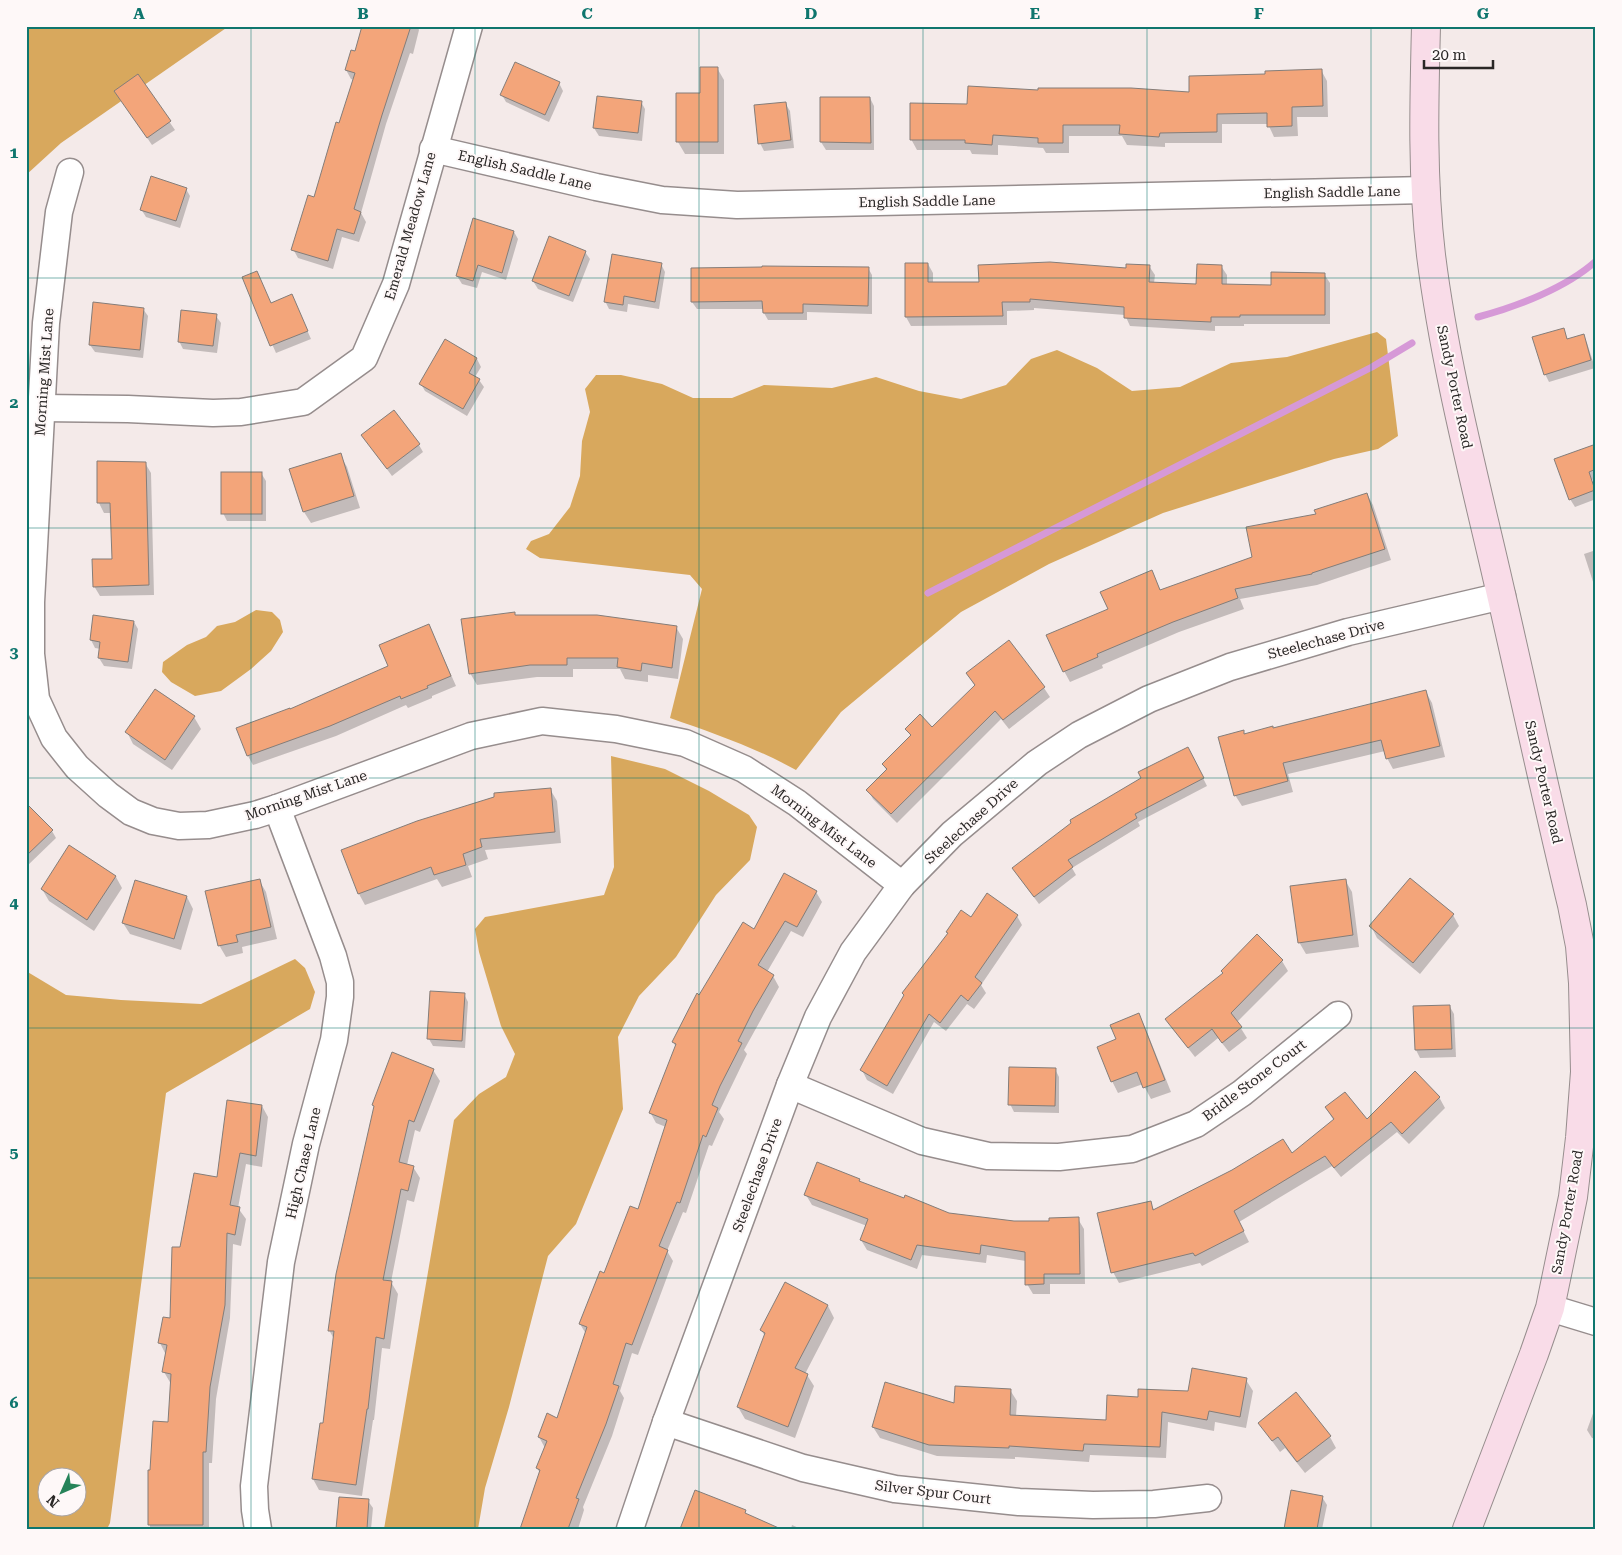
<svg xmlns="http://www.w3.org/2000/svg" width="1622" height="1555" viewBox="0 0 1622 1555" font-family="'Roboto Serif',serif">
<rect width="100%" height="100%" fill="#f4eae9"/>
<g fill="#d8a85d" fill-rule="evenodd">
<path d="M26,26H229L61,143L26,175Z"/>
<path d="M1377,332L1386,339L1398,436L1378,449L1334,459L1163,513L1049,564L961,612L841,712L796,770C756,748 713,733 670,718L702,589L690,575L540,558L526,549L531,541L549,534L570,507L580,476L582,441L590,412L585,389L596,375H621L662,384L693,398H732L764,385L832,388L876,377L919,391L961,399L1006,385L1031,359L1057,350L1097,368L1132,391L1180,387L1231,363L1287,357Z"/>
<path d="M256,610L272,612L280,620L283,632L271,651L251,669L221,691L195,696L171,682L162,672L163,662L187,645L206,637L217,626L235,622Z"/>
<path d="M611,756L665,769L709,791L749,815L757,827L750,860L716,895L676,957L639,996L618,1037L623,1109L576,1224L548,1256L509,1407L485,1488L478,1529H384L454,1120L479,1094L506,1077L515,1054L501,1026L479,952L475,929L485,917L604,895L614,867Z"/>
<path d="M295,959L305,968L315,992L310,1009L166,1093L110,1523L107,1529H26V971L66,995L121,1000L201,1004ZM48,1478H78V1508H48Z"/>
</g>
<g fill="#0003">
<path d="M363,26H417L419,30L413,54L410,53L386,124L361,213L366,222L359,242L342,237L333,269L298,258L293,249L315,198L354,80L351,79L346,70L356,53Z"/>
<path d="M717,68L724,80V154H685L678,142L701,95Z"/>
<path d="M1321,70L1327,81L1328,117H1297L1298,136L1274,137L1268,124H1222V143H1165V147L1127,145L1122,136H1069V153H1046L1043,148L998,145V155L972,154L970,150H917L911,139L968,105L1040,91L1191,94L1267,75Z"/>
<path d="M138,76L175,130L152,145L120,98Z"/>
<path d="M559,83L563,91L549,122L506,102L502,95Z"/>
<path d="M870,98L874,106V150H826L821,142Z"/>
<path d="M641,102L645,109L642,141L599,136L594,128Z"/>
<path d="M785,103L790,111L794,148L764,151L760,143Z"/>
<path d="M186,189L190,196L180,228L146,217L141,209Z"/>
<path d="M514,232L518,239L506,280L482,272L477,288L462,284L457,276Z"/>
<path d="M585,252L590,259L573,302L538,289L533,281Z"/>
<path d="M661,264L665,272L659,309L628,304L627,312L609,309L605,301Z"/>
<path d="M928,264L933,273V283H980L1149,266L1155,275L1154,283L1198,285L1221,266L1227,275V285L1272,286L1324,274L1330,283V324H1244V326H1215V331L1130,326L1125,315L1034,308V310L1007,311V325L911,326L906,317Z"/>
<path d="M868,268L872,275V314L807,312V320H768L764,313V309H697L692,302Z"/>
<path d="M243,278L271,304L292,296L311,339L276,353Z"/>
<path d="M143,309L148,316L143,358L95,352L90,345Z"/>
<path d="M216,316L221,323L217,353L183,349L179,341Z"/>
<path d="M1563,329L1568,340L1583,335L1587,343L1595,368L1549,382L1545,374Z"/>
<path d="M446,341L477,359L481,367L475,377L479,380L484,387L467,416L425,391L421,384Z"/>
<path d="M362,435L419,445L423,452L392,476Z"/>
<path d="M1596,446V478L1592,480L1596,490V499L1575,507L1570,499Z"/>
<path d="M340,455L347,467L360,508L311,523L304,512Z"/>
<path d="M145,463L151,473L154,595L100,596L94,586L113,560L112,513H104L99,503Z"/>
<path d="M261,473L266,481V521H227L223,513Z"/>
<path d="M1367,494L1373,505L1391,560L1317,585L1240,599L1244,609L1179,632L1102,665L1103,668L1070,682L1064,671L1109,610L1151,572L1161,591L1254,557L1317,515Z"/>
<path d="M1596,550V591L1584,554Z"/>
<path d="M514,613L516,616L676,627L683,639L678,679L648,675V682L625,679L620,669H573V677H537L477,685L470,673Z"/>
<path d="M134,622L138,629L132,669L104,666L99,658L101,649L95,648L91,640Z"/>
<path d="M429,625L456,686L432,696V698L408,708L406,705L336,736L253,765L248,756L389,667Z"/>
<path d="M1008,642L1044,688L1050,697L1009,729L1001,719L897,823L873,799L868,790L887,771L883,765L911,737L907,729H932L975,686L967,674Z"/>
<path d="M1426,692L1432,703L1445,757L1393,769L1387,758L1385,751L1288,774L1293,792L1242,806L1235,795L1243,731L1245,735L1273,729Z"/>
<path d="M194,717L201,729L172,770L133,744L127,732Z"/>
<path d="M1192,756L1207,786L1138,822L1140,826L1072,868L1076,875L1039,904L1018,876Z"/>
<path d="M550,789L557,801L561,843L485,850L488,859L468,866L472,877L442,887L437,879L365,905L359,894Z"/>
<path d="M26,805L52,831L56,838L26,867Z"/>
<path d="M116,877L122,888L94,931L49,901L42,889Z"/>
<path d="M259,880L266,892L277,939L242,947L243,953L226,957L219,945Z"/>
<path d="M1345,880L1352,892L1359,947L1306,954L1299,942Z"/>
<path d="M816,892L822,902L803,937L791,931L767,972L773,976L779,987L744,1050L747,1054L719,1112L724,1119L712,1146L709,1145L686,1213L683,1212L667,1251L673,1261L638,1355L632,1353L620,1391L624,1398L612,1436L583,1507L584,1510L578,1529H521L540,1473L537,1468L545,1448L539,1437L558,1419L586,1334L580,1324L604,1274L639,1210L666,1127L656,1123L650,1112L676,1047L673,1042L700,996L754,931Z"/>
<path d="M187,897L193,909L181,950L130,934L123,923Z"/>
<path d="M1453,915L1459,926L1420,974L1377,938L1371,926Z"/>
<path d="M1017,916L1022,925L981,985L986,993L974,1009L967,1004L946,1031L934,1022L893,1094L867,1080L862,1070L949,934L971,919Z"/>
<path d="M1257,936L1282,961L1288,971L1237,1022L1247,1038L1229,1052L1218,1038L1195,1057L1173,1029L1167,1019L1224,974Z"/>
<path d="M464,994L468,1002L465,1048L433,1046L429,1039Z"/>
<path d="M1415,1007H1450L1454,1014L1456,1057L1420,1058L1416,1050Z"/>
<path d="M1139,1015L1145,1027L1171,1092L1151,1099L1143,1084L1118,1093L1112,1081L1118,1040Z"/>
<path d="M1055,1069L1059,1077V1113L1014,1112L1010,1104Z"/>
<path d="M433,1070L440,1081L420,1132L415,1130L407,1165L413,1167L420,1178L414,1202L407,1200L391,1282L398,1294L390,1349L382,1348L374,1420H373L362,1496L319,1490L313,1479L324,1425L334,1339L329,1330L375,1108L373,1105Z"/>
<path d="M1439,1097L1445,1108L1409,1144L1397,1132L1341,1177L1332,1166L1239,1222L1249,1242L1202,1266L1200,1263L1119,1283L1113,1272L1150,1203L1155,1211L1292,1155L1334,1121L1326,1108L1367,1121Z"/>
<path d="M262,1106L268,1117L262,1167L246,1164L238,1208L246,1219L241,1246L233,1244L230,1318L216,1399L212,1463H209V1529H150V1471H152L169,1424L171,1384L164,1372L166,1355L160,1343L172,1320L182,1248L218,1178Z"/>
<path d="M859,1180L861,1183L949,1214L1014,1223L1051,1222L1078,1219L1084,1229L1085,1284H1050V1294H1033L1027,1284L1026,1261L987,1255L986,1263L922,1255L917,1269L867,1250L861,1240L867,1226L812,1205L806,1195Z"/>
<path d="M828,1306L834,1318L805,1374L807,1375L814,1386L795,1438L745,1419L738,1407L765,1336L761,1330Z"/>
<path d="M1246,1380L1253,1391L1246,1428L1215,1422L1214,1431L1168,1422L1166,1458L1090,1455L1089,1462L1015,1457V1459L937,1456L880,1438L873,1427L1010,1390L1017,1401L1016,1416L1107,1422L1139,1398L1189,1392Z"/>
<path d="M1595,1408H1596V1439L1592,1438L1587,1430Z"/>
<path d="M1259,1423L1330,1437L1336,1448L1305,1473L1285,1448L1280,1452Z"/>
<path d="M1322,1497L1327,1505L1322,1529H1285Z"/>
<path d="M368,1501L373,1508L371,1529H338Z"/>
<path d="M792,1525L801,1529H791Z"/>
</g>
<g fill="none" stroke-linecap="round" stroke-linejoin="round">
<g stroke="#d699d7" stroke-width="7">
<path d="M1478,317C1516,307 1566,288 1596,261"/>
<path d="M928,593L1372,367L1412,343"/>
</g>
</g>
<g fill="#f3a57a" stroke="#847d79">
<path d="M362,26H411L382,115L354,209L361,212L354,234L337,229L328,261L291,250L308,195L314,197L336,122L339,123L355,73L345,70L351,50L355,51Z"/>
<path d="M515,62L560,82L545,115L500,95Z"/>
<path d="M700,67H718V142H676V93H700Z"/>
<path d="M1322,69L1323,106L1292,107V126L1267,127V113L1217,114V132L1160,133L1159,137L1119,134L1120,125H1063V143H1038V138L993,135L992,145L965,143V140H910V103L967,104L968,86L1038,90V88H1131L1189,92V76L1265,74V71Z"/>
<path d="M138,74L171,121L147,138L114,91Z"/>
<path d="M597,96L642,101L638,133L593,128Z"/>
<path d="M820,97H870L871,143L820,142Z"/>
<path d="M786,102L791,140L758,144L754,105Z"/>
<path d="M151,176L187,188L176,221L140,210Z"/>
<path d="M473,218L514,231L502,273L478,265L473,281L456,276Z"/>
<path d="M549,236L586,251L569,296L532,281Z"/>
<path d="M612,254L662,263L655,302L624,296L623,305L604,302Z"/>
<path d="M1050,262L1126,268V264L1150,265L1149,282L1196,284L1197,264L1222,265V284L1271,285V272L1325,273V315H1240V317H1211V322L1124,318V307L1030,299V302H1002L1003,316L905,317V263H928V282H979L978,265Z"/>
<path d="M762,266L869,267L868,306L803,304V313H763L762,301L691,302V268L762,267Z"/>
<path d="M257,271L271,303L292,294L308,331L270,346L242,277Z"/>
<path d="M93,302L144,308L140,350L89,345Z"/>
<path d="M181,310L217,314L213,346L178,342Z"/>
<path d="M1564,328L1567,339L1584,334L1591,360L1544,375L1532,337Z"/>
<path d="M445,339L477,358L469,373L480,379L463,409L419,384Z"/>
<path d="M394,410L420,444L387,469L361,435Z"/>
<path d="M1596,444V469L1589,472L1595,490L1569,500L1554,459Z"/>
<path d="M341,453L354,496L303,512L289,469Z"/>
<path d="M97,461L146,462L149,585L93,587L92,559H112L110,503H97Z"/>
<rect x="221" y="472" width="41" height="42"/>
<path d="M1367,493L1385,549L1312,573V574L1235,589L1238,598L1173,622L1097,654L1098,657L1063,672L1046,635L1108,609L1100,592L1152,570L1160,590L1252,557L1246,527L1316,514L1314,510Z"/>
<path d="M515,612V615H597L677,626L672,668L642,663L641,671L617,667L618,658H567V665H530L469,674L461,619Z"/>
<path d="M93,615L134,621L128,662L98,658L100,642L90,640Z"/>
<path d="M429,624L451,676L427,686L428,688L401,699L400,696L330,726L247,756L236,728L290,708V709L388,666L379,645Z"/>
<path d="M1009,640L1045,687L1003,720L995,711L891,814L866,790L887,769L882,764L911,735L905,729L920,714L932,727L975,685L966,673Z"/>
<path d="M155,689L195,716L165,760L125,732Z"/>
<path d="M1426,690L1440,746L1386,759L1381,740L1283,763L1288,781L1234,796L1218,737L1244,730V734L1273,726V728Z"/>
<path d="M1188,747L1204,778L1135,814L1137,818L1068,860L1073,867L1034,897L1012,868L1071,823L1070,820L1141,778L1138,772Z"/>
<path d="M551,788L555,832L480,839L482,847L463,854L466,865L434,875L431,867L358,894L341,850L417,821L494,797V793Z"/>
<path d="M26,803L53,830L26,856Z"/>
<path d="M69,845L116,876L87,920L41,889Z"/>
<path d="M784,873L817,891L797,927L785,921L758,965L774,975L753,1011L738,1041L742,1043L720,1086L712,1105L718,1108L706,1137L703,1135L680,1203L677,1202L659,1246L668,1250L632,1345L626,1343L613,1384L619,1386L606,1424L576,1498L579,1499L568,1529H520L540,1470L536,1468L547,1441L538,1437L547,1413L557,1418L587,1327L579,1324L600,1271L604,1273L630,1206L638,1209L667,1120L649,1113L676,1044L672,1042L697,993L699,995L743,922L754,929Z"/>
<path d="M1410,878L1454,914L1413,963L1369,926Z"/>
<path d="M260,879L271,927L236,935L238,942L218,946L205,891Z"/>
<path d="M1346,879L1353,935L1298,943L1290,886Z"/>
<path d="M135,880L187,896L174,939L122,923Z"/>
<path d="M987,893L1018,915L975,977L982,983L968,1001L961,995L940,1023L929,1014L887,1086L860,1070L904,995L902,993L948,933L946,932L961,910L971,917Z"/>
<path d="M1257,934L1283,960L1231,1013L1242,1027L1222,1043L1212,1029L1188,1048L1165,1019L1223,973L1221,971Z"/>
<path d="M430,991L465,993L462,1041L427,1039Z"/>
<path d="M1450,1005L1452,1049L1415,1050L1413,1006Z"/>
<path d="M1139,1013L1165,1080L1143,1088L1137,1072L1111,1082L1097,1047L1116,1039L1110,1025Z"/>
<path d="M392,1052L434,1069L414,1122L409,1120L399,1162L414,1166L408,1191L401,1189L383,1280L392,1281L384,1339L376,1337L368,1409H367L356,1485L312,1479L320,1423H323L334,1331H328L336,1274L374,1106L372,1105Z"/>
<path d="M1009,1067L1056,1068L1055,1106L1008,1105Z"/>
<path d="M1415,1071L1440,1097L1402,1134L1391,1122L1334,1168L1325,1156L1234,1211L1244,1231L1195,1256L1193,1253L1111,1273L1097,1213L1151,1201L1153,1210L1232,1170L1283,1139L1292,1153L1334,1119L1325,1107L1345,1092L1367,1119Z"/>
<path d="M227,1100L262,1105L256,1156L240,1153L230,1205L240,1207L235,1235L227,1233L225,1305L210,1387L206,1452H203V1525H148V1470H150L153,1421L168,1422L171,1374L162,1372L167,1345L158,1343L163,1317L170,1318L172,1247H180L194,1173L217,1177Z"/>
<path d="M817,1162L860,1179L859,1181L904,1198L905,1195L949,1213L1014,1221H1049V1218L1079,1217L1080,1274H1044V1284L1025,1285V1252L981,1245L980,1254L917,1245L911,1260L860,1240L868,1219L804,1195Z"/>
<path d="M785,1282L828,1305L795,1368L808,1374L788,1427L737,1407L765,1333L760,1330Z"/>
<path d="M1192,1368L1247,1378L1240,1417L1209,1411L1207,1420L1162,1412L1160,1447L1084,1444L1083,1451L1009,1446V1448L929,1445L872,1427L885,1382L954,1403L955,1386L1011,1389L1010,1415L1106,1420L1107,1395L1138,1397V1389L1188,1391Z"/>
<path d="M1296,1392L1331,1436L1297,1462L1278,1437L1272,1441L1258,1423Z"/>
<path d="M695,1490L746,1510L745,1513L781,1529H680Z"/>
<path d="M1291,1490L1323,1496L1317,1529H1284Z"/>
<path d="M339,1497L369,1499L367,1529H336Z"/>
</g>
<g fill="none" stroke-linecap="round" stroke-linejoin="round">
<g stroke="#968d8d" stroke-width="29">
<g id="street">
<path d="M433,149L596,187L662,200L737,205L1426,190"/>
<path d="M70,172L59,212L46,323L31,602V654L36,699L54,738L77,767L108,795L131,812L153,821L179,826L208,825L255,815L277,808L471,736L542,721L616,729L685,743L744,769L797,803L902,885"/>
<path d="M41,408L128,409L213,413L241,412L303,402L364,358L396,284L469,26"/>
<path d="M790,1085L922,1141L988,1156L1059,1157L1132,1149L1196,1124L1242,1093L1338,1015"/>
<path d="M1550,1308L1596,1322"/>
<path d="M666,1422L803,1468L895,1489L1019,1502L1093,1505L1154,1504L1208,1498"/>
<path d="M258,1529L255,1510L254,1486L281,1262L306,1144L334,1040L340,997V982L333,956L277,808"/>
<path d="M630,1529L666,1422L790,1085L818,1017L853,952L902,885L952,834L1037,763L1079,735L1149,699L1230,667L1348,632L1502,596"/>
</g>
</g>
<g stroke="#968d8d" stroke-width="30">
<path id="secondary" d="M1426,26C1424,103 1422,179 1431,255C1444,359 1471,465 1495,568C1521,680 1545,793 1572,905L1580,946L1583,983L1585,1072L1580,1138L1573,1197L1550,1308L1534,1354L1467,1529"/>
</g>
<use href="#street" stroke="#fff" stroke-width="26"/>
<use href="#secondary" stroke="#f9dce8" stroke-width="28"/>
</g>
<path fill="none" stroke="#0f766e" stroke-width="1" stroke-opacity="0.55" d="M251,26V1529M475,26V1529M699,26V1529M923,26V1529M1147,26V1529M1371,26V1529M26,278H1596M26,528H1596M26,778H1596M26,1028H1596M26,1278H1596"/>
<g text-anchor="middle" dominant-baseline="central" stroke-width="4" stroke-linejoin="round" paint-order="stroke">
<g font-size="14" fill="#2a2726" stroke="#fef8f8">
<text transform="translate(525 170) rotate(13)">English Saddle Lane</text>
<text transform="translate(1332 192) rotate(-1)">English Saddle Lane</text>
<text transform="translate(927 201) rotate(-1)">English Saddle Lane</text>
<text transform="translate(410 226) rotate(-74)">Emerald Meadow Lane</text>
<text transform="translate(44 372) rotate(-86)">Morning Mist Lane</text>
<text transform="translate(1455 387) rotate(78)">Sandy Porter Road</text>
<text transform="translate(1326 639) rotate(-15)">Steelechase Drive</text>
<text transform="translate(1544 782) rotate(77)">Sandy Porter Road</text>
<text transform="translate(306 795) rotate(-19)">Morning Mist Lane</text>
<text transform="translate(971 821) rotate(-42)">Steelechase Drive</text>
<text transform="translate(824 826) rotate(37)">Morning Mist Lane</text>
<text transform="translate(1254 1080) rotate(-37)">Bridle Stone Court</text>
<text transform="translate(303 1163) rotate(-77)">High Chase Lane</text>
<text transform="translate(757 1175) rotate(-70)">Steelechase Drive</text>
<text transform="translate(1567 1212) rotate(-80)">Sandy Porter Road</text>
<text transform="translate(933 1492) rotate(7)">Silver Spur Court</text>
</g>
</g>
<rect width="1622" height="1555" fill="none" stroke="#fef8f8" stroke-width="55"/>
<g transform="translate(62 1492) rotate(225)"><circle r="24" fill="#fef8f8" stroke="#a9a4a4"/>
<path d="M0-4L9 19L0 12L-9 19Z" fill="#268359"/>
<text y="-8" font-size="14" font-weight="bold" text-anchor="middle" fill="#2a2726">N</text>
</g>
<path d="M1424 60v8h69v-8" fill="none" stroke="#2a2726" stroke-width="2.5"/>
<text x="1432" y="60" font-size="15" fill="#2a2726" stroke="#fef8f8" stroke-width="4" paint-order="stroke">20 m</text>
<rect x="28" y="28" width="1566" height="1500" fill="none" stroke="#0f766e" stroke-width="2"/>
<g font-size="16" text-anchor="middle" font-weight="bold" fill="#0f766e">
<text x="139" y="19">A</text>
<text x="363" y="19">B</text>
<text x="587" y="19">C</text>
<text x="811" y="19">D</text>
<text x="1035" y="19">E</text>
<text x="1259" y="19">F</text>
<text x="1483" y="19">G</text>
<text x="14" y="158">1</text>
<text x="14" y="408">2</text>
<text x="14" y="658">3</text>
<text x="14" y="908">4</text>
<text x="14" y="1158">5</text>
<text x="14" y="1408">6</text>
</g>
</svg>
